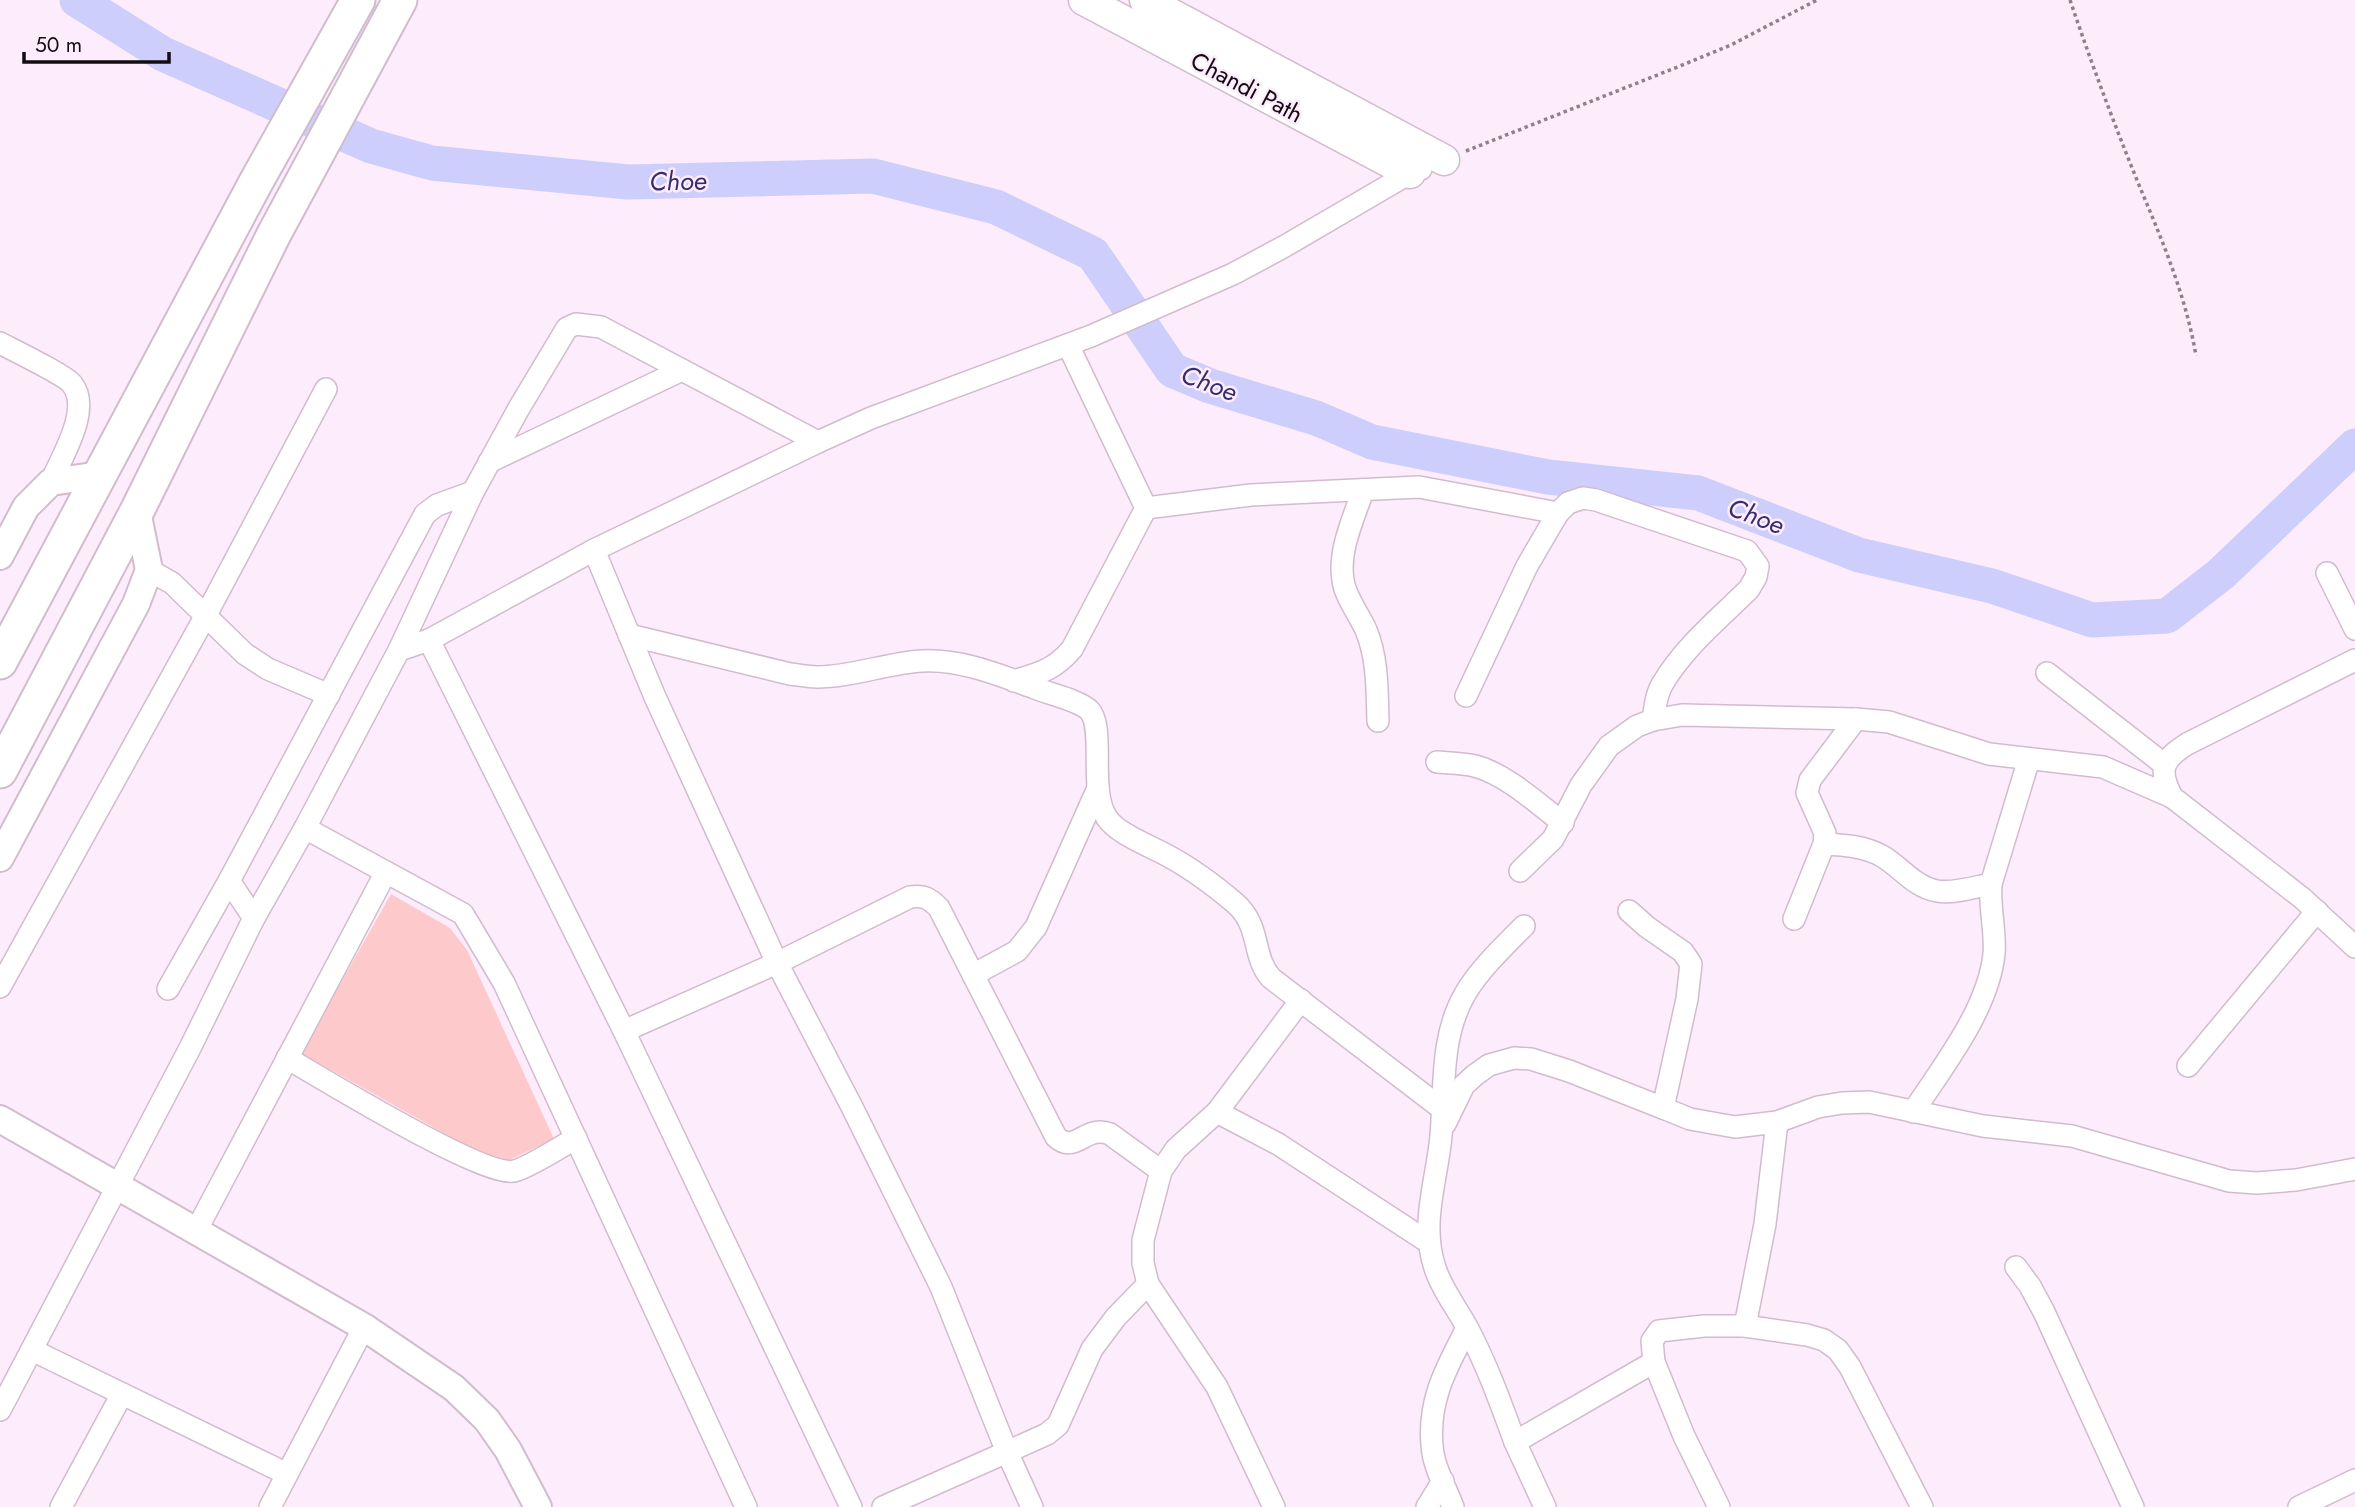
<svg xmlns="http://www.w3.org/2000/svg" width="2355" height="1507" viewBox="0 0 2355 1507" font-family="Jost,sans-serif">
<rect width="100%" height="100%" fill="#fdecfb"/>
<path fill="#fdc9ca" d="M391,894L450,928L467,950L554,1139L509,1160L490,1159L301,1053Z"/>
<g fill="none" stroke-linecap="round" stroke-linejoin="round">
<path stroke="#cdcefc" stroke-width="35" d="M77,0L163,54L371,146L432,163L628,182L873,176L996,207L1093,254L1172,370L1210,386L1316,418L1372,442L1548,477L1698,493L1859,555L1992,586L2092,620L2167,616L2221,574L2355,446"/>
<g stroke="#d1bcce" stroke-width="24">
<g id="minor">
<path d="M0,343C13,350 65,375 72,384C92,409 62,456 51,482"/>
<path d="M489,462L682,370"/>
<path d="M1363,490C1354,518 1338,550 1343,580C1345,597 1359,614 1366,630C1378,659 1377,690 1378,721"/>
<path d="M1146,508L1251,495L1419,487L1558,513"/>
<path d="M594,550L655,697L777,963L852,1107L941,1287L1007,1452L883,1507"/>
<path d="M149,570L172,583L245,654L268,669L329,695"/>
<path d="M2327,573L2355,629"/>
<path d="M629,635L790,674C799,675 808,677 817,677C852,677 887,663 922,661C961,659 999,675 1035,688C1049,694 1078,700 1089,710C1106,727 1088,791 1107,818C1117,834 1153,847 1170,857C1192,869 1216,887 1235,903C1262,927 1251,955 1271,978L1441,1108"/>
<path d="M429,640L594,550L818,442L871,418L1091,336L1233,274L1285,246L1410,173L1421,169"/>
<path d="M399,650L473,492L519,408L567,328L576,324L601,327L818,442"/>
<path d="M2355,660L2187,744C2162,760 2158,770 2172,797L2302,898L2355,947"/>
<path d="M2047,673L2165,765"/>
<path d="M1014,681C1040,673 1054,670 1072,649L1146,508L1068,345"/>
<path d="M1466,696L1527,566L1558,513L1568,503L1583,498L1596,500L1747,551L1758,566L1756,577L1749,589C1720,618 1684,647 1663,683C1656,694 1655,707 1653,720"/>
<path d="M1437,762C1449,763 1463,763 1475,766C1506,774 1538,804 1563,823"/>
<path d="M305,828L463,914L504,983L746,1507"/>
<path d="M1824,844C1844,845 1864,846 1882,856C1901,867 1914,887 1937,891C1953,894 1975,887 1991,884"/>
<path d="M1520,871L1553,839L1581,785L1609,746L1637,726L1653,720L1682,715L1856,719L1889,722L1989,754L2103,767L2172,797"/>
<path d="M1629,911L1647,927L1683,952L1691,964L1687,999L1663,1108L1690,1119L1735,1127L1777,1122L1818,1107L1842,1103L1869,1102L1983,1126L2072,1136L2229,1181L2257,1183L2296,1180L2355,1169"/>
<path d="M254,918L229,881L425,514L437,505L473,492"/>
<path d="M1794,919L1824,844L1825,833L1807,793L1810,780L1856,719"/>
<path d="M973,975L1017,951L1036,927L1098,788"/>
<path d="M0,987L206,615L326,389"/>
<path d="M168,989L229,881"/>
<path d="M624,1031L777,963L910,897C924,895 929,898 939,908L1056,1137C1076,1155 1085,1124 1110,1134L1161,1171L1143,1240V1263L1148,1284L1217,1387L1274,1507"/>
<path d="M287,1058C323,1079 483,1177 514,1171C528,1168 562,1146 576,1138"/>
<path d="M2188,1066L2317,911"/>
<path d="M1217,1112L1278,1144L1428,1242"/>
<path d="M1913,1112C1943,1066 1988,1010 1994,954C1996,931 1989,908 1991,884L2029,759"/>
<path d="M1445,1124L1464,1085L1475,1075L1489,1065L1514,1058L1531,1059L1569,1071L1663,1108"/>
<path d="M1161,1171L1176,1149L1217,1112L1301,1000"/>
<path d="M196,1231L386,872"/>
<path d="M2016,1267L2030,1286L2044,1312L2133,1507"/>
<path d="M1745,1326L1765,1224L1777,1122"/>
<path d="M32,1350L287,1474"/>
<path d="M0,1410L190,1048L254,918L305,828L399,650L429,640L624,1031L851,1507"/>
<path d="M1515,1442C1501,1404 1487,1365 1468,1329C1457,1308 1442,1290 1435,1268C1420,1223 1437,1180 1441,1136C1445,1089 1440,1037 1465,994C1479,970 1504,946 1524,926"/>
<path d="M61,1507L122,1394"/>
<path d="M270,1507L364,1327"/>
<path d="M1032,1507L1007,1452L1047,1434L1058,1425L1092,1349L1116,1317L1148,1284"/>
<path d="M1427,1507L1443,1481"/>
<path d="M1453,1507C1446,1488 1433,1466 1432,1445C1428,1399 1447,1367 1467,1328"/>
<path d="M1545,1507L1515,1442L1654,1362"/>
<path d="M1719,1507L1684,1436L1654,1362L1652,1341L1659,1331L1704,1326H1745L1807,1335L1824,1340L1838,1350L1850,1367L1922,1507"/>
<path d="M2299,1507L2355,1480"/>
</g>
</g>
<g stroke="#d1bcce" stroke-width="30">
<g id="tertiary">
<path d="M0,556L26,507L51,482L100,475"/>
<path d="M0,858L136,604L149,570L137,511"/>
<path d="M0,1119L364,1327L454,1388L487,1420L508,1450L538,1507"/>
</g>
</g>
<g stroke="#d1bcce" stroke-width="33">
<g id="secondary">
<path d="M1084,0L1410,173"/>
<path d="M1145,0L1444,160"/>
</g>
</g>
<g stroke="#d1bcce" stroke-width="37">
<g id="primary">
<path d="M0,662L256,182L358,0"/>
<path d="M0,771L137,511L273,236L400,0"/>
</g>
</g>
<g stroke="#8d818b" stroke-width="3.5" stroke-dasharray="3.5 3.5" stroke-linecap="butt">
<path d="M2070,0C2091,62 2114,124 2139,185C2162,240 2186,296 2196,356"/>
<path d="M1466,151L1680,66L1731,45L1817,0"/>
</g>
<use href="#minor" stroke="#fff" stroke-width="21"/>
<use href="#tertiary" stroke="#fff" stroke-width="26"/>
<use href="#secondary" stroke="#fff" stroke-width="30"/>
<use href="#primary" stroke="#fff" stroke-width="33"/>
</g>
<g text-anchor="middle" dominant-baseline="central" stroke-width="5" stroke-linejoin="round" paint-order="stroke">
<g font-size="24" fill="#130c12" stroke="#fdecfb">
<text transform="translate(1247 87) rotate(28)">Chandi Path</text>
</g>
<g font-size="26" font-style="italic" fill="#342d6f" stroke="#fdecfb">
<text transform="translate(678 181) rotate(-1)">Choe</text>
<text transform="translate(1209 383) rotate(21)">Choe</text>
<text transform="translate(1756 516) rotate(21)">Choe</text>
</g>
</g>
<path d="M24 52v10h145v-10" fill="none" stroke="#130c12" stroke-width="3.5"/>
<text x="35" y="52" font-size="21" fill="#130c12" stroke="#fdecfb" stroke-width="5" paint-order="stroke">50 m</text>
</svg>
